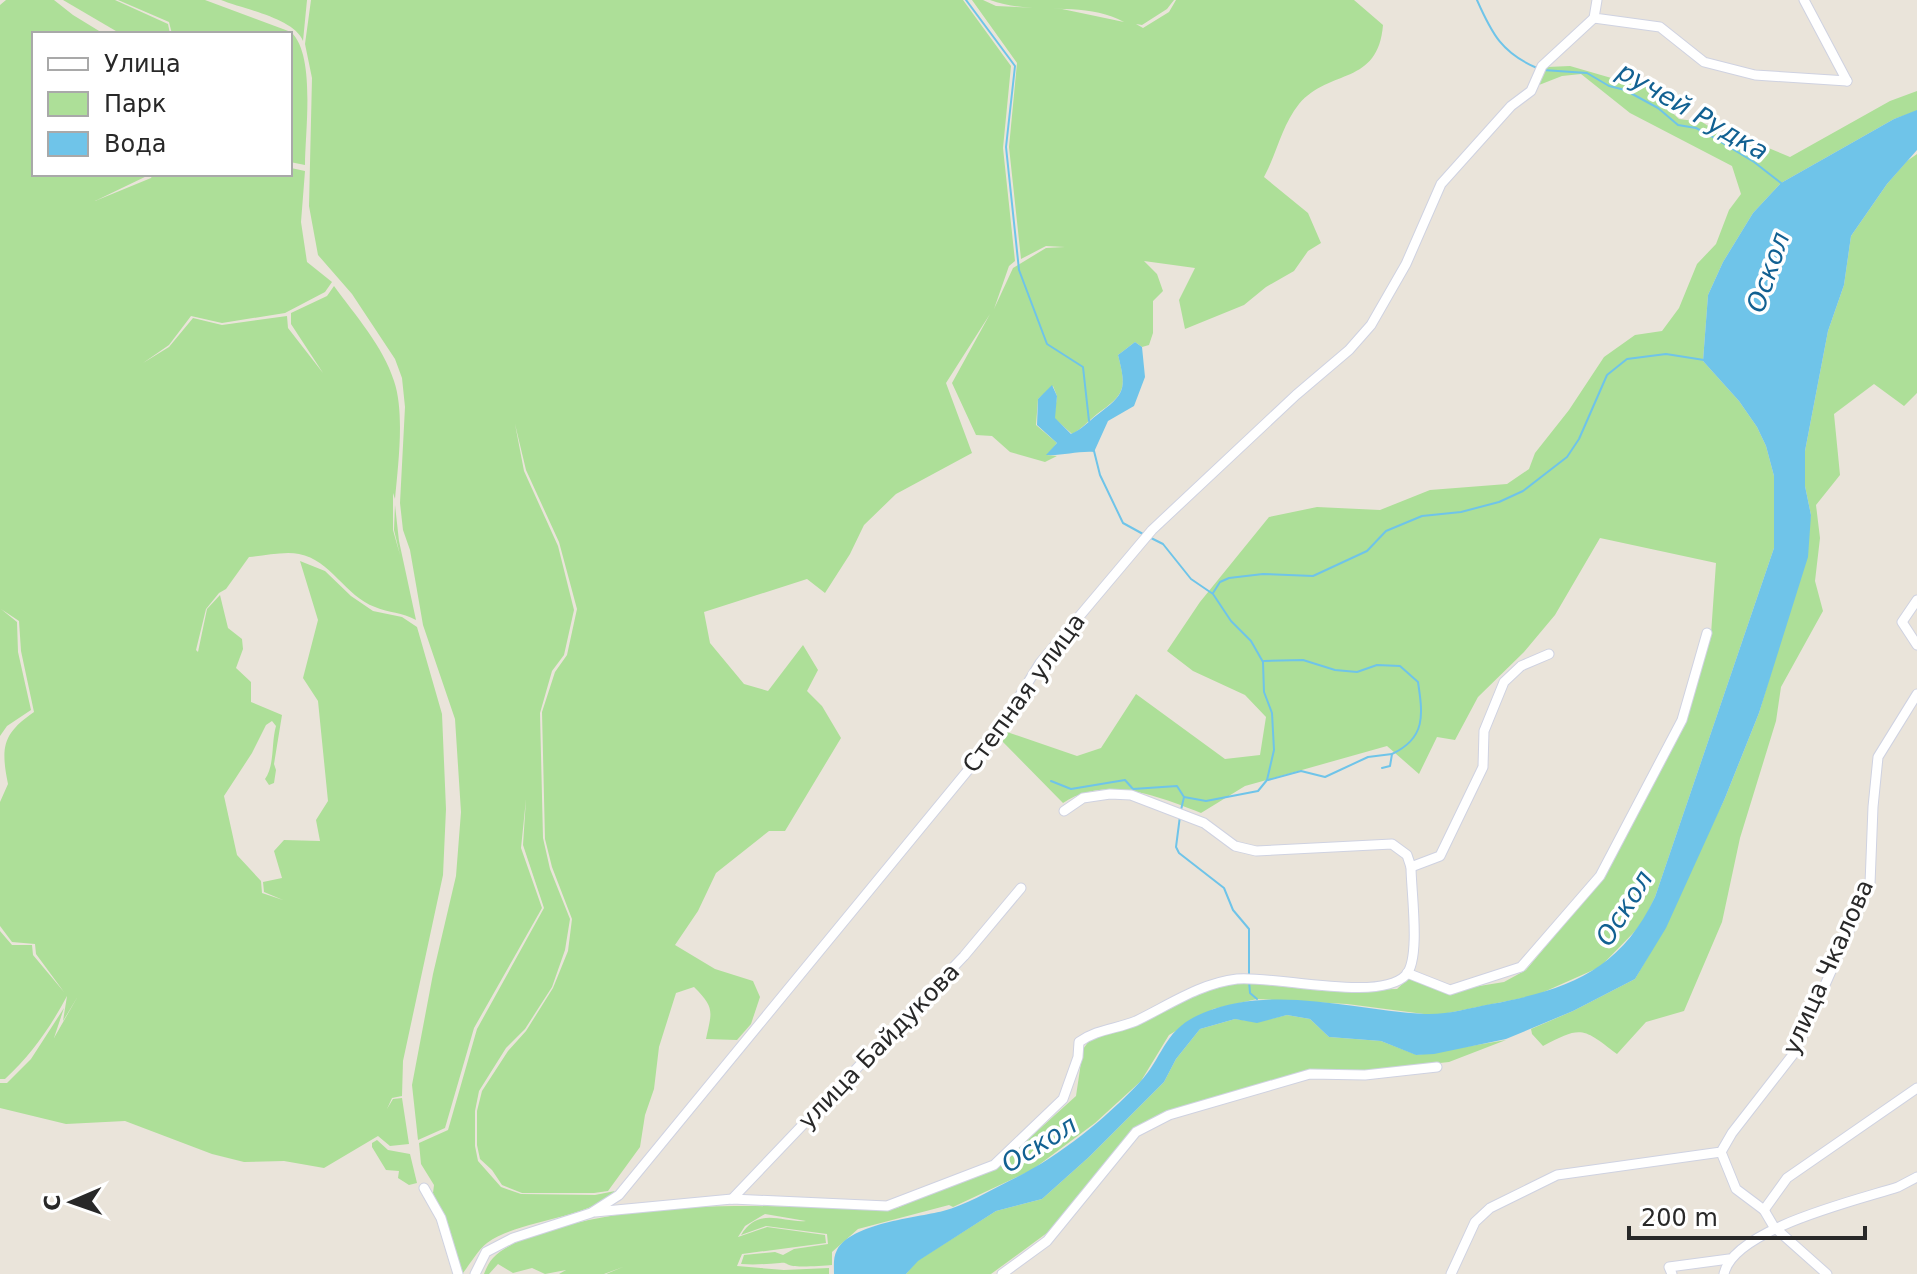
<svg xmlns="http://www.w3.org/2000/svg" width="1917" height="1274" viewBox="0 0 1917 1274" font-family="'DejaVu Sans',sans-serif">
<rect width="100%" height="100%" fill="#eae4da"/>
<g fill="#addf98">
<path d="M6,0H54L73,15L104,34H34V174H151L95,201L151,178L153,174H290L291,168L305,171L301,222L307,262L332,282L325,292L285,313L222,323L191,316L169,345L143,363L169,347L193,318L222,325L287,316L288,328L323,373L291,324V313L327,296L334,286C355,315 383,346 394,381C405,413 398,465 395,499L393,493V530L400,555L394,530L395,505L399,541L416,620C402,612 389,613 375,607C345,596 331,560 299,554C284,551 264,556 249,557L226,589L219,593L206,609L196,650L198,652L207,609L220,595L228,628L242,639L243,649L236,668L251,682V702L282,715L274,764L276,770L274,783L269,785L265,779C275,765 271,743 276,726L272,721L266,725L252,753L224,796L237,855L261,881L262,893L283,900L264,892L263,882L282,878L274,851L284,840L320,841L316,820L328,801L318,701L303,678L318,620L300,561L325,571L351,596L373,611L402,617L417,627L442,714L446,809L443,875L403,1061L402,1096L392,1098L387,1109L393,1099L402,1098L409,1144L390,1146L378,1136L324,1168L284,1161L244,1162L212,1154L125,1121L66,1124L0,1108V1083H7L31,1059L64,1008L54,1038L78,996L63,1021L67,996C50,1028 31,1055 5,1079H0V931L12,945H32L33,955L64,992L36,954L35,944L12,942L0,926V802L8,784C0,745 4,733 34,712L21,651L19,621L1,609L17,622L18,652L31,710L7,726L0,736V5Z"/>
<path d="M63,0H115L168,24L170,34H121Z"/>
<path d="M118,0H205L291,32C316,55 305,132 305,165L290,162V34H172L169,22Z"/>
<path d="M221,0H307L303,41C294,18 243,9 221,0Z"/>
<path d="M311,0H963L1011,66L1003,148L1015,261L1009,266L994,309L1013,268L1046,248L1065,247L1046,246L1021,259L1009,147L1017,63L972,0H983L996,6L1062,9L1124,22C1085,0 1032,16 990,0H1174L1167,9L1142,25L1136,24L1143,28L1169,12L1176,0H1354L1383,25C1378,86 1330,68 1299,104C1282,125 1277,153 1264,177L1308,213L1321,243L1308,251L1294,271L1266,287L1244,305L1185,329L1179,300L1195,268L1144,261L1157,274L1163,291L1153,301V333L1149,345L1142,347L1135,342L1118,355C1127,389 1125,394 1097,414C1088,421 1082,429 1072,434L1054,418L1057,396L1053,386L1038,399L1036,425L1057,443L1047,455L1057,456L1045,462L1010,452L992,436L976,435L952,383L990,314L946,383L972,453L896,494L864,525L850,554L825,593L807,579L704,612L710,643L744,684L768,691L803,645L818,670L807,691L822,706L841,738L785,831H769L716,873L698,911L675,945L715,969L753,981L760,997L751,1024L737,1040L706,1039C712,1011 715,1008 694,987L676,993L659,1047L654,1089L645,1115L640,1147L608,1191L594,1193H522L502,1185L492,1170L480,1159L477,1145V1111L482,1091L508,1051L526,1031L553,988L568,951L572,919L552,867L545,839L542,712L555,672L567,655L577,609L559,542L526,470L515,424L524,471L558,546L574,610L564,655L552,671L540,713L543,838L550,869L570,919L565,950L552,987L525,1029L506,1048L479,1091L475,1111V1146L478,1161L501,1187L521,1194L595,1195L615,1191C590,1219 520,1219 487,1243C478,1250 470,1264 463,1273L433,1193L434,1185L421,1164L419,1143L448,1130L477,1029L544,908L523,845L526,799L521,848L542,908L474,1028L445,1128L418,1140L412,1085L433,974L456,876L461,812L455,719L423,625L410,550L403,530L400,503L405,407L402,378L395,359L352,294L318,255L309,206L312,78L305,44Z"/>
<path d="M1570,66L1632,84L1654,86L1665,106L1679,119L1702,122L1725,137L1749,140L1790,157L1890,101L1917,91V111L1894,119L1781,183L1753,213L1723,262L1708,295L1703,361L1739,401L1757,427L1766,446L1774,476V548L1655,897L1642,924L1600,967L1537,995L1443,1014H1424L1347,1004L1257,999L1213,1009L1169,1035L1141,1081L1095,1123L1032,1170L953,1207L949,1205L858,1229L832,1252V1265C823,1266 800,1267 793,1266C785,1265 788,1262 780,1263C767,1264 755,1265 741,1264L744,1255L775,1252L783,1255L794,1249L828,1244L827,1234L766,1226L741,1235C759,1206 782,1223 806,1221L765,1214L745,1226L738,1237L767,1227L825,1235L826,1243L742,1254L737,1266L784,1270L829,1268V1274H606L623,1267L604,1274H559L566,1270L545,1274L532,1268L513,1273L498,1264L489,1274H484C486,1269 489,1262 493,1258C505,1244 536,1234 553,1229C661,1198 773,1206 883,1210L897,1208L1002,1163L1076,1096L1083,1049L1092,1037L1211,990L1240,982L1324,991L1397,989L1410,977L1449,991L1504,982L1526,970L1602,879L1686,719L1711,634L1716,563L1600,538L1555,615L1524,652L1478,697L1455,740L1437,737L1419,774L1387,746L1245,786L1201,813C1157,796 1106,775 1063,803L1001,740L1007,732L1077,756L1101,748L1136,694L1225,759L1260,755L1266,717L1245,695L1193,671L1167,651L1200,602L1269,517L1317,507L1380,510L1430,490L1507,484L1529,469L1535,453L1569,410L1604,357L1635,335L1662,331L1679,308L1697,264L1716,244L1729,210L1741,194L1732,166L1630,113L1581,74L1562,76L1539,85L1547,67Z"/>
<path d="M1917,154V393L1904,406L1874,384L1834,414L1840,475L1816,505L1820,538L1815,581L1823,611L1781,687L1776,721L1740,838L1722,922L1684,1011L1646,1022L1617,1054C1583,1028 1582,1025 1543,1046L1532,1034L1531,1029L1573,1011L1635,979L1649,955L1725,798L1759,713L1781,639L1811,515L1805,486V451L1828,331L1844,285L1851,236L1887,184L1907,161Z"/>
<path d="M1287,1015L1310,1019L1329,1037L1381,1041L1417,1055L1506,1040L1449,1062L1368,1071H1306L1168,1111L1134,1130L1055,1227L991,1274H906L917,1261L996,1211L1042,1199L1089,1157L1164,1082L1176,1059L1200,1029L1235,1019L1257,1022Z"/>
<path d="M377,1140L388,1150L410,1154L417,1183L409,1185L398,1178L399,1171L386,1170L372,1147V1143Z"/>
</g>
<g fill="#6fc4e9">
<path d="M1917,110V150L1887,184L1851,236L1844,285L1828,331L1805,451V486L1811,515L1808,557L1759,713L1725,798L1666,928L1635,979L1573,1011L1506,1039L1434,1054L1416,1055L1381,1041L1329,1037L1310,1019L1287,1015L1257,1023L1235,1019L1200,1029L1176,1059L1164,1082L1089,1157L1042,1199L996,1211L918,1261L906,1274H834C834,1266 833,1257 837,1250C852,1223 915,1218 943,1211C966,1205 987,1192 1009,1181C1056,1159 1103,1121 1139,1083C1164,1057 1163,1029 1203,1013C1274,984 1352,1010 1425,1014C1447,1015 1469,1008 1491,1004C1567,990 1620,971 1655,897L1774,548V476L1766,446L1757,427L1739,401L1703,361L1708,295L1723,262L1753,213L1781,183L1894,119Z"/>
<path d="M1135,342L1142,347L1145,377L1134,406L1108,421L1094,452C1077,451 1062,456 1046,455L1057,443L1037,425L1038,399L1052,385L1057,396L1055,418L1071,434C1082,429 1088,422 1097,415C1125,394 1127,390 1118,355Z"/>
</g>
<g fill="none" stroke-linecap="round" stroke-linejoin="round">
<g stroke="#6fc4e9" stroke-width="2">
<path d="M966,0L1015,66L1006,147L1019,270L1047,344L1083,367L1089,421"/>
<path d="M1477,0C1492,34 1502,53 1537,68"/>
<path d="M1543,70L1587,73L1609,86L1625,90L1658,108L1678,125L1696,128L1711,136L1754,162L1781,183"/>
<path d="M1094,451L1100,475L1123,523L1143,534"/>
<path d="M1149,537L1163,544L1191,579L1213,594L1231,621L1251,641L1263,662L1264,692L1272,713L1274,750L1267,780L1258,791L1206,801L1184,797"/>
<path d="M1213,593L1220,582L1229,578L1263,574L1313,576L1367,551L1386,531L1422,516L1461,512L1499,502L1523,491L1567,457L1579,439L1607,375L1627,359L1666,354L1704,360"/>
<path d="M1264,661L1303,660L1335,670L1357,672L1377,665L1400,666L1418,682C1423,715 1426,738 1392,754"/>
<path d="M1268,780L1301,771L1325,777L1368,757L1392,754L1390,766L1382,768"/>
<path d="M1051,781L1071,789L1125,780L1133,789L1177,786L1184,797L1181,810"/>
<path d="M1180,816L1176,847L1179,853L1224,888L1233,910L1249,929V974"/>
<path d="M1249,981L1250,993L1257,999"/>
</g>
<g stroke="#cfd2e1" stroke-width="11">
<g id="street">
<path d="M1597,0L1594,18L1660,27L1704,62L1755,75L1847,81"/>
<path d="M1804,0L1847,81"/>
<path d="M1917,600L1902,622L1917,645"/>
<path d="M1411,867L1440,856L1483,767L1484,731L1504,682L1521,666L1549,654"/>
<path d="M1407,973L1450,990L1521,967L1600,876L1682,720L1707,633"/>
<path d="M1721,1152L1736,1189L1764,1210L1774,1227L1827,1274"/>
<path d="M424,1188L441,1218L458,1274"/>
<path d="M732,1199L964,956L1021,888"/>
<path d="M1764,1210L1787,1178L1917,1088"/>
<path d="M595,1212L732,1199L887,1206L994,1165L1063,1099L1078,1057L1079,1042C1097,1029 1117,1029 1136,1021C1169,1005 1201,983 1237,979C1274,975 1379,1003 1406,975C1421,958 1411,891 1411,867L1407,855L1392,844L1256,851L1235,846L1204,823L1131,795L1110,794L1083,798L1064,811"/>
<path d="M475,1274L486,1252L513,1238L591,1213L619,1195L992,741L1040,663L1152,530L1296,395L1349,350L1371,325L1406,264L1441,184L1511,106L1531,91L1542,66L1594,18"/>
<path d="M1002,1274L1047,1241L1136,1132L1169,1115L1310,1074L1365,1075L1437,1067"/>
<path d="M1451,1274L1475,1222L1490,1208L1557,1175L1721,1152L1732,1133L1795,1052L1870,884L1873,807L1878,757L1917,694"/>
<path d="M1672,1274L1669,1267L1729,1259"/>
<path d="M1724,1274C1733,1229 1858,1200 1898,1187L1917,1177"/>
</g>
</g>
<use href="#street" stroke="#fff" stroke-width="9"/>
</g>
<g text-anchor="middle" dominant-baseline="central" stroke-width="7" stroke-linejoin="round" paint-order="stroke">
<g font-size="24" fill="#282828" stroke="#fff">
<text transform="translate(1024 693) rotate(-54)">Степная улица</text>
<text transform="translate(1828 967) rotate(-66)">улица Чкалова</text>
<text transform="translate(879 1046) rotate(-46)">улица Байдукова</text>
</g>
<g font-size="26" font-style="italic" fill="#126192" stroke="#fff">
<text transform="translate(1693 111) rotate(30)">ручей Рудка</text>
<text transform="translate(1768 272) rotate(-71)">Оскол</text>
<text transform="translate(1624 908) rotate(-58)">Оскол</text>
<text transform="translate(1039 1144) rotate(-32)">Оскол</text>
</g>
</g>
<rect x="32" y="32" width="260" height="144" fill="#ffffff" stroke="#a9a9a9" stroke-width="2"/>
<rect x="48" y="58" width="40" height="12" fill="#ffffff" stroke="#a9a9a9" stroke-width="2"/>
<text x="104" y="72" font-size="24" fill="#282828">Улица</text>
<rect x="48" y="92" width="40" height="24" fill="#addf98" stroke="#a9a9a9" stroke-width="2"/>
<text x="104" y="112" font-size="24" fill="#282828">Парк</text>
<rect x="48" y="132" width="40" height="24" fill="#6fc4e9" stroke="#a9a9a9" stroke-width="2"/>
<text x="104" y="152" font-size="24" fill="#282828">Вода</text>
<g transform="translate(72 1202) rotate(268)" stroke="#ffffff" stroke-width="6" paint-order="stroke">
<path d="M0-6L14 30L0 20L-14 30Z" fill="#282828"/>
<text y="-12" font-size="22" font-weight="bold" text-anchor="middle" fill="#282828">С</text>
</g>
<path d="M1629 1226v12h236v-12" fill="none" stroke="#282828" stroke-width="4"/>
<text x="1641" y="1226" font-size="24" fill="#282828" stroke="#ffffff" stroke-width="6" paint-order="stroke">200 m</text>
</svg>
